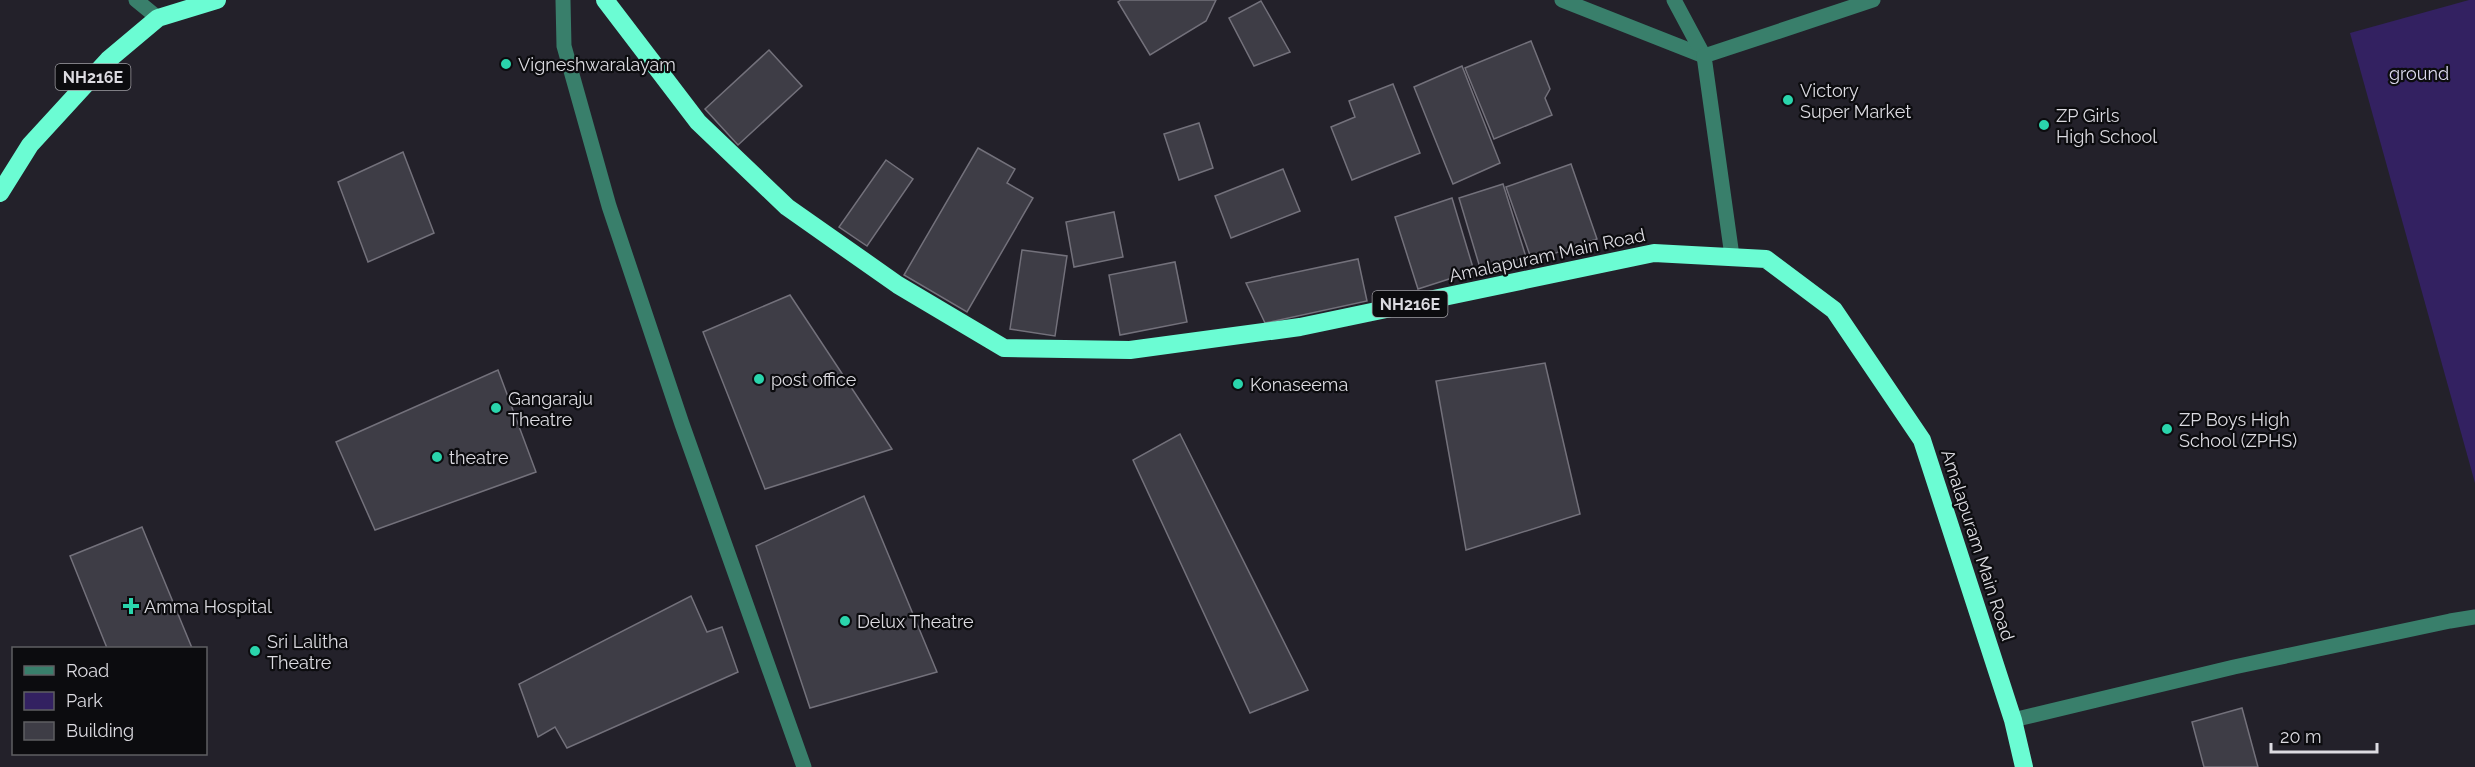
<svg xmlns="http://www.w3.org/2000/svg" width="2475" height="767" viewBox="0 0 2475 767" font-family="Raleway,sans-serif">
<rect width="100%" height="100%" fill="#23212a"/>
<path fill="#332161" d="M2469,0H2475V483L2350,33Z"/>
<g fill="#3e3d46" stroke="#73717b" stroke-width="1.5">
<path d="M1121,0H1216L1206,21L1150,55L1118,2Z"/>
<path d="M1261,1L1290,52L1254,66L1229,18Z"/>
<path d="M1531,41L1550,89L1545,98L1552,115L1494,139L1465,68Z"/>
<path d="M769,50L802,86L738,145L705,109Z"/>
<path d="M1462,66L1500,163L1453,184L1414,87Z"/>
<path d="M1393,84L1420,153L1352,180L1331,127L1355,117L1349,101Z"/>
<path d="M1199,123L1213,168L1179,180L1164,134Z"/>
<path d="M978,148L1015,169L1007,183L1033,198L967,312L904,275Z"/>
<path d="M403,152L434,233L368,262L338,182Z"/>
<path d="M886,160L913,179L867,246L839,227Z"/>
<path d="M1571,164L1597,239L1532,261L1506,187Z"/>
<path d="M1283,169L1300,211L1231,238L1215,196Z"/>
<path d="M1503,184L1526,257L1481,271L1459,198Z"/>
<path d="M1452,198L1474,271L1418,289L1395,217Z"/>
<path d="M1114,212L1123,257L1074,267L1066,222Z"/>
<path d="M1022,250L1067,256L1055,336L1010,329Z"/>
<path d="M1358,259L1367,301L1265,323L1246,283Z"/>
<path d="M1175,262L1187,322L1120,335L1109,275Z"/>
<path d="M790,295L892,449L765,489L703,332Z"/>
<path d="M1545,363L1580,514L1466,550L1436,381Z"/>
<path d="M498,370L536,472L375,530L336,442Z"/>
<path d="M1180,434L1308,690L1250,713L1133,460Z"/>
<path d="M864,496L937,672L810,708L756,546Z"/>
<path d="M142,527L192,648H107L70,556Z"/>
<path d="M691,596L707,632L722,627L738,672L567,748L555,727L538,737L519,684Z"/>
<path d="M2242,708L2258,767H2204L2192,722Z"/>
</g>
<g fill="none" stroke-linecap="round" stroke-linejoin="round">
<g stroke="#397f6b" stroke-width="15">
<path d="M136,0L158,18"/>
<path d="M563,0L564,46L609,206L682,424L804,767"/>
<path d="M1562,0L1704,56"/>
<path d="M1674,0L1704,56"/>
<path d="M1732,256L1704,56L1873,0"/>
<path d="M2013,720L2234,667L2450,621L2475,617"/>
</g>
<g stroke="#6bfcd3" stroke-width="18">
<path d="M605,0L698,122L787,207L898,285L1004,348L1130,350L1300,327L1654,253L1766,259L1834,310L1922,440L2013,720L2024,767"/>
<path d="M0,193L30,145L108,60L158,18L217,0"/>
</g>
</g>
<g fill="#2ad5ac" stroke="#0c0c0f" stroke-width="2">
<circle cx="506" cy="64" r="6"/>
<circle cx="1788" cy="100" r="6"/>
<circle cx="2044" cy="125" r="6"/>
<circle cx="759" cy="379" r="6"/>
<circle cx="1238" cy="384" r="6"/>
<circle cx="496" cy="408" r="6"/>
<circle cx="2167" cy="429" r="6"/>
<circle cx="437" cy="457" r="6"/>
<path d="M128 597h6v6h6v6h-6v6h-6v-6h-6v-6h6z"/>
<circle cx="845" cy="621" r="6"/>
<circle cx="255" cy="651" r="6"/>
</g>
<g text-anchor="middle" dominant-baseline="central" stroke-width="4.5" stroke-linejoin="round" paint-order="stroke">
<g fill="#0c0c0f" stroke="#9e9da2" stroke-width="1.5">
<rect x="55.5" y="64" width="75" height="26" rx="4.5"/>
<rect x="1372.5" y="291" width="75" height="26" rx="4.5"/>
</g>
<g font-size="16" font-weight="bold" fill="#dcdbe1">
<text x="93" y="77">NH216E</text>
<text x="1410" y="304">NH216E</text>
</g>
<g font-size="18" fill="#dcdbe1" stroke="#0c0c0f" text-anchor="start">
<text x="518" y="64">Vigneshwaralayam</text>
<text x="1800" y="90">Victory<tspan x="1800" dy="21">Super Market</tspan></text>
<text x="2056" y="115">ZP Girls<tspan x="2056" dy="21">High School</tspan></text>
<text x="771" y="379">post office</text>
<text x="1250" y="384">Konaseema</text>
<text x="508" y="398">Gangaraju<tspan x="508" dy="21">Theatre</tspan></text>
<text x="2179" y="419">ZP Boys High<tspan x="2179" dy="21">School (ZPHS)</tspan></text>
<text x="449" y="457">theatre</text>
<text x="144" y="606">Amma Hospital</text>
<text x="857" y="621">Delux Theatre</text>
<text x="267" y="641">Sri Lalitha<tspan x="267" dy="21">Theatre</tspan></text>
</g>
<g font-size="18" fill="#dddaef" stroke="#0c0c0f">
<text x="2419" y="73">ground</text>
</g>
<g font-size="18" fill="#dcdbe1" stroke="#0c0c0f">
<text transform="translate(1547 255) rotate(-12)">Amalapuram Main Road</text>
<text transform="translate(1978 545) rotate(72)">Amalapuram Main Road</text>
</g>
</g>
<rect x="12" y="647" width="195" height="108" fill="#0c0c0f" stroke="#5f5f63" stroke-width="1.5"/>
<rect x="24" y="666" width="30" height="9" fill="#397f6b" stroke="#5f5f63" stroke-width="1.5"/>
<text x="66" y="677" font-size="18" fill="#dcdbe1">Road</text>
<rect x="24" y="692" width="30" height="18" fill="#332161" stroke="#5f5f63" stroke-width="1.5"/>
<text x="66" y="707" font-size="18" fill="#dcdbe1">Park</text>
<rect x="24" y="722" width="30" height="18" fill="#3e3d46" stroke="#5f5f63" stroke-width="1.5"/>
<text x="66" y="737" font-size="18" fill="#dcdbe1">Building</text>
<path d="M2271 743v9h106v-9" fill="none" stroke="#dcdbe1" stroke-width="3"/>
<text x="2280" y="743" font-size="18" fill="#dcdbe1" stroke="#0c0c0f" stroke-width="4.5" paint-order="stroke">20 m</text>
</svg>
